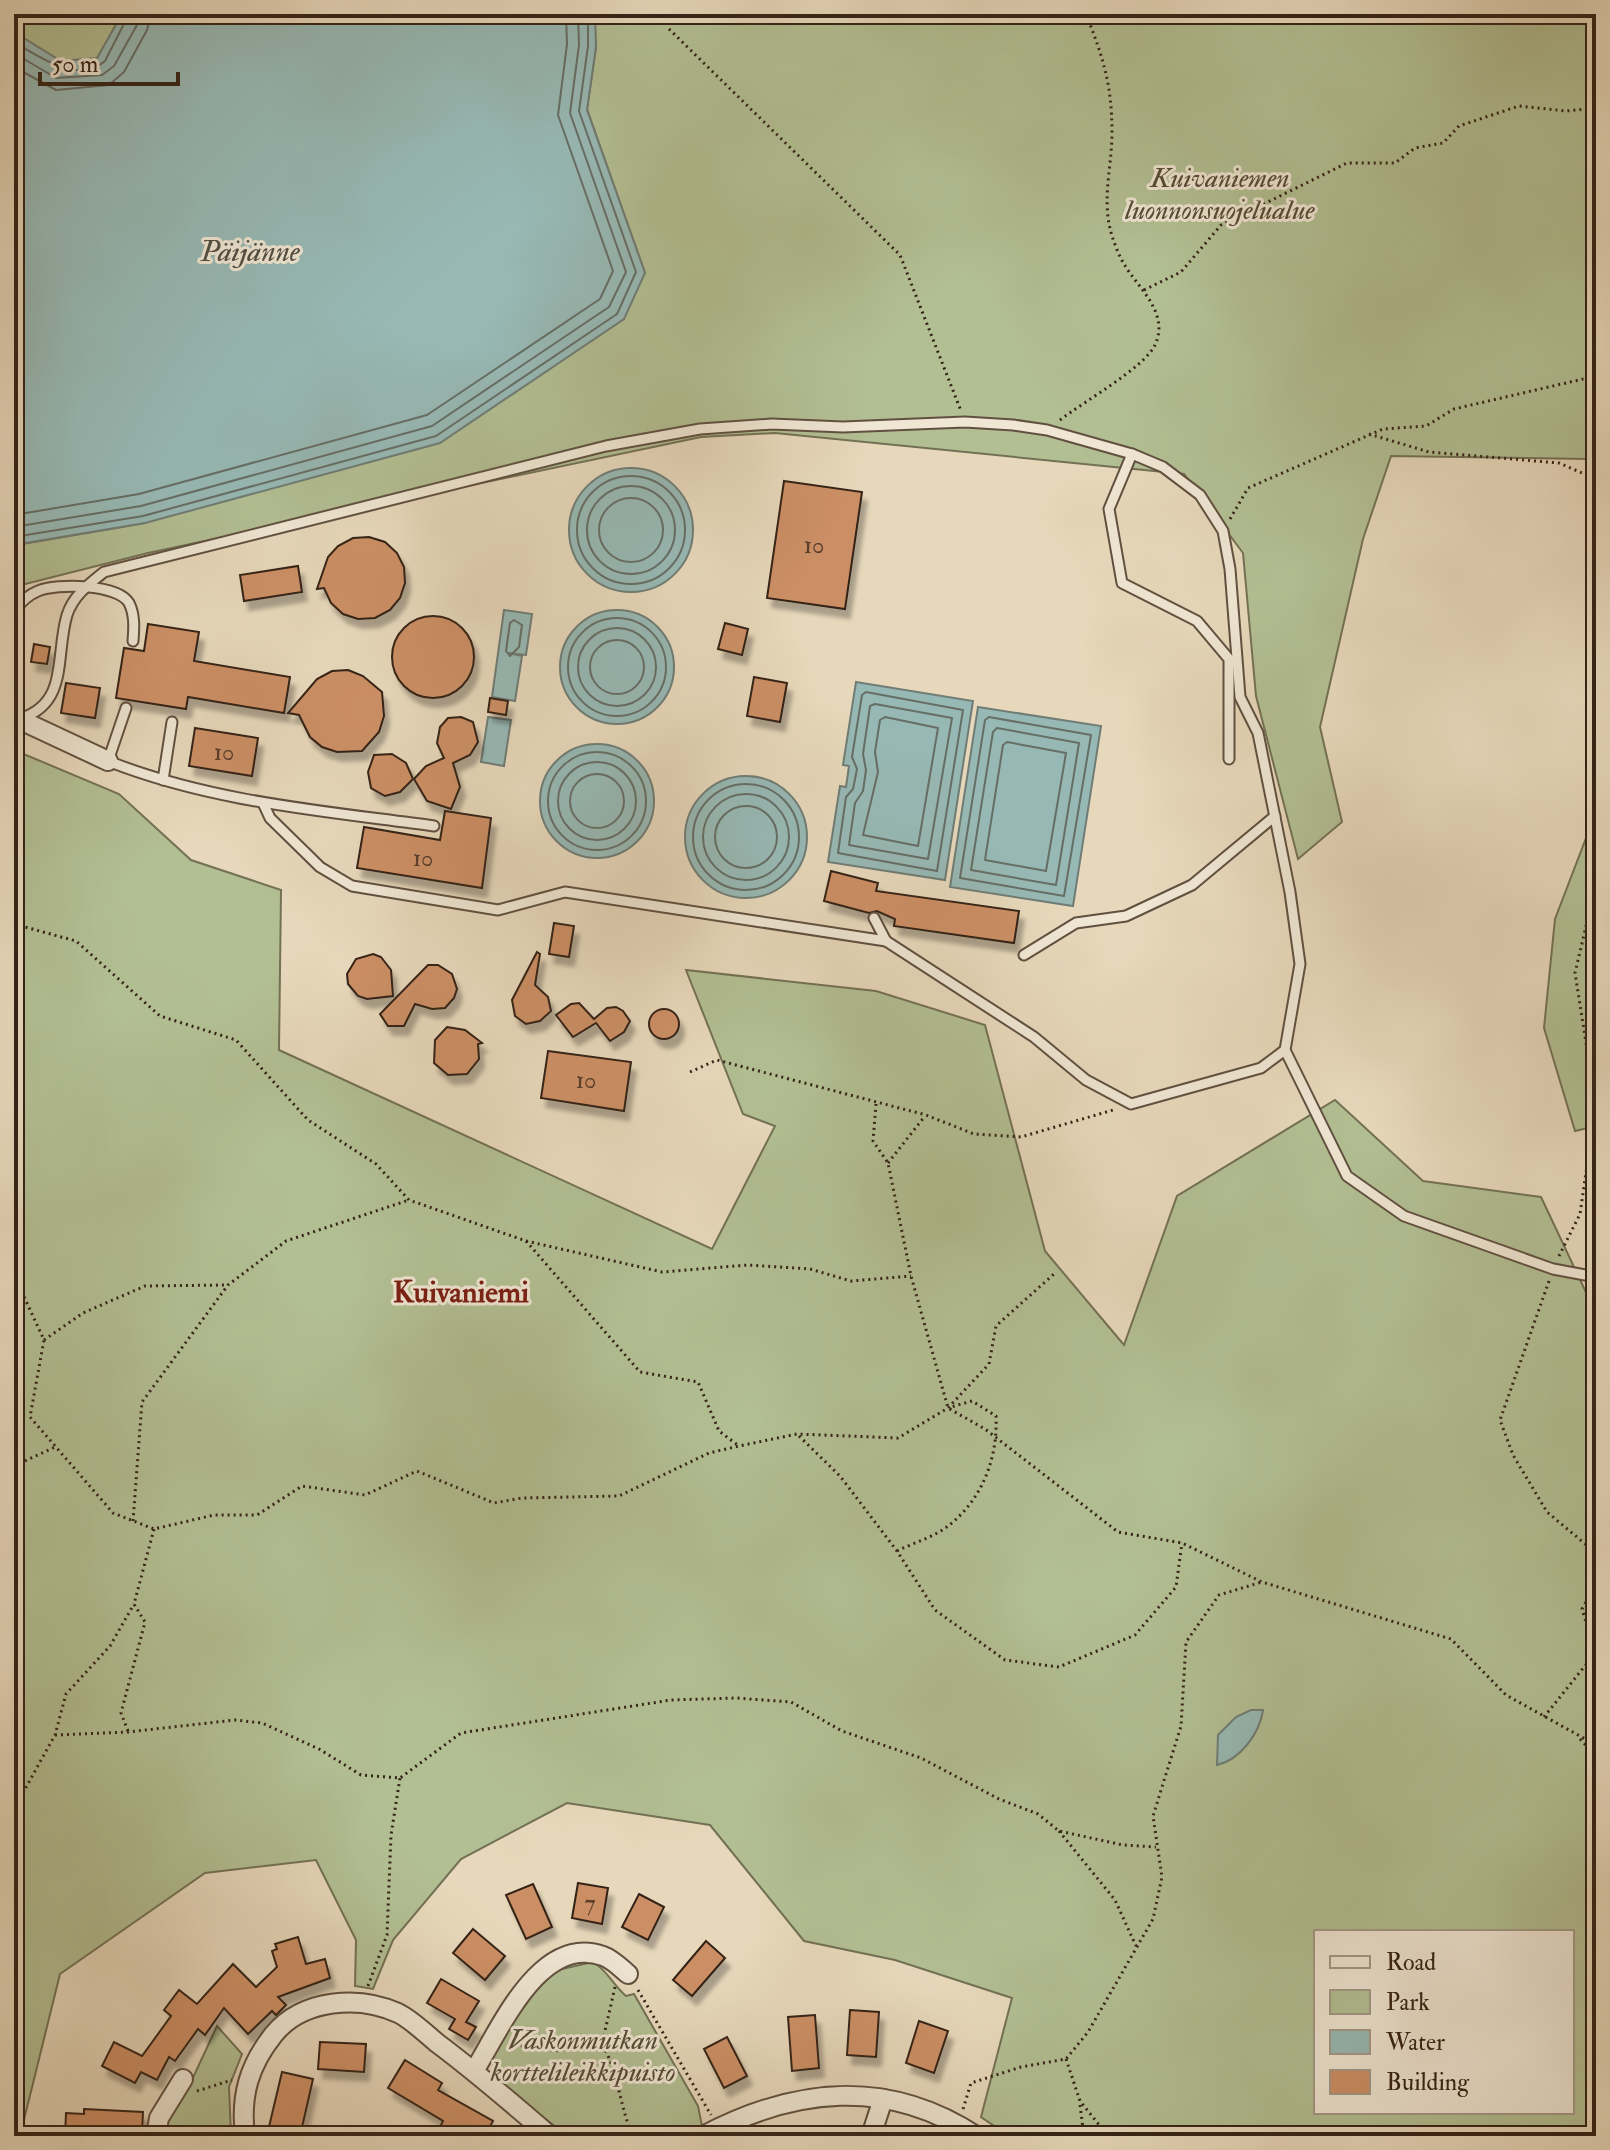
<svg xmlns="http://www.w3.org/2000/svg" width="1610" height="2150" viewBox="0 0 1610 2150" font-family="'IM FELL Double Pica',serif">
<defs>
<filter id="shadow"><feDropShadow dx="5" dy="9" stdDeviation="2" flood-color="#0004"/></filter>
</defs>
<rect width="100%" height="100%" fill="#e7d8bb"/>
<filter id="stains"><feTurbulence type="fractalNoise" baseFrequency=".0025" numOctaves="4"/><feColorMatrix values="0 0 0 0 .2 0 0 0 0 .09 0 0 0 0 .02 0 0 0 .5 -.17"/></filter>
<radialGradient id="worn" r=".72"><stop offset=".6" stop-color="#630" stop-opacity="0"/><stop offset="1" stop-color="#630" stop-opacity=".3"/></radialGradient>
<g fill="#b2bf93" stroke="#737155" stroke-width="2" fill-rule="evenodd">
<path d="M14,14H250L14,133Z"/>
<path d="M594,14H1596V470L1588,459L1391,456L1363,539L1320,727L1342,822L1298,859L1256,696L1243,553L1184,474L775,433L701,437L148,553L21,585L14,598L16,545L145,523L645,273L587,109L596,47Z"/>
<path d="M14,750L119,794L191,860L281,890L279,1050L712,1249L775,1126L743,1114L686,970L876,991L985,1025L1045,1251L1124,1345L1177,1196L1335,1100L1423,1181L1541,1197L1591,1303H1596V2136H1009L981,2117L1012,1998L895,1960L804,1941L710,1825L567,1803L461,1859L393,1940L373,1989L355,1986L356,1940L316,1860L205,1873L60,1974L20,2136H14ZM1316,1932H1572V2112H1316Z"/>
<path d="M1596,812V1126L1575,1131L1544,1028L1555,919Z"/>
<path d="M593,1962C608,1971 613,1985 626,1996L634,1994L698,2106L702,2126L683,2136H567L498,2082L493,2071V2056L538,1982L553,1971Z"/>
<path d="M217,2026L242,2054L229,2087L231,2136H163L167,2121L191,2082Z"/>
</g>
<g fill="#97b9b5" stroke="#6f7d76" stroke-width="2">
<path d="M122,14H595L596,47L587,110L645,273L624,319L440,443L145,523L14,545V32L61,61L97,58Z"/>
<circle cx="631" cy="530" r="62"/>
<path d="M504,610L532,614L526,655L508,653L522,656L515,701L492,697Z"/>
<circle cx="617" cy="667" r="57"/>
<path d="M856,682L973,701L945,880L828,862L840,786L846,787L849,766L843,765Z"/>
<path d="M978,707L1101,726L1073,906L950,887Z"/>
<path d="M488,717L511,720L504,766L481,762Z"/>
<circle cx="597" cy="801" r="57"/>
<circle cx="746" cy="837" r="61"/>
<path d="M1251,1710H1263C1260,1733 1240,1760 1217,1765L1218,1735L1236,1717Z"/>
</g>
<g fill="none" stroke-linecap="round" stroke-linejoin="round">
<g stroke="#666e66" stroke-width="2">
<path d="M14,42C38,56 78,85 105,61L129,14"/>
<path d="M14,53L56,78L102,75L114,66L137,25L139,14"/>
<path d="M14,67L56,90L109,85L124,72L147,30L151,14"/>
<circle cx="631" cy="530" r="54"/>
<circle cx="631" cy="530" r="44"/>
<circle cx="631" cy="530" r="32"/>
<path d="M14,515L139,494L427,415L600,299L613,271L558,115L567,44L566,14"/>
<path d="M14,527L141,506L432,426L609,307L626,272L570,113L579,45L578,14"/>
<path d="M14,537L143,516L436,436L617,314L636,272L579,111L588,46V14"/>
<circle cx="617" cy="667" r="49"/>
<path d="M514,620L522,625L519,647L510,656L506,651L510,623Z"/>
<circle cx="617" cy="667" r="39"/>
<circle cx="617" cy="667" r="27"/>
<path d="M866,692L963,710L937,871L838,853L846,797L853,789L857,769L852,757L862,695Z"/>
<path d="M875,704L952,718L928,859L849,845L855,803L863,791L866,770L863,754L870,706Z"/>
<path d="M885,717L938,728L918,846L863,835L878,772L875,752L880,720Z"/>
<path d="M989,717L1091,735L1064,896L960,878L985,720Z"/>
<path d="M997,728L1079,743L1056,885L971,870L993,732Z"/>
<path d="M1007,742L1066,753L1046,871L985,860L1003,745Z"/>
<circle cx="597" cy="801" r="49"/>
<circle cx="597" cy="801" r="39"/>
<circle cx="597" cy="801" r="27"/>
<circle cx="746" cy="837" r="53"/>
<circle cx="746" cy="837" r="43"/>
<circle cx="746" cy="837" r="31"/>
</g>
</g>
<g fill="#cc8f65" stroke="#342317" stroke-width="2" filter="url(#shadow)">
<path d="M784,481L862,492L845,609L767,598Z"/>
<path d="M369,537L385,542L397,553L404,567L405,583L400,598L390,610L375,618L358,619L343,614L331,603L324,588L317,589L328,557L338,546L353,538Z"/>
<path d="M298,566L302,592L244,601L240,575Z"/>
<circle cx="433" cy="657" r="41"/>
<path d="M725,623L748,629L742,655L718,649Z"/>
<path d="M148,624L199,632L194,661L290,677L284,713L188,697L186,709L116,698L124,648L144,651Z"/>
<path d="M34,644L50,647L47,664L31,662Z"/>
<path d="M348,670L363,676L382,692L384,716L379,732L362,751L337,752L322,747L310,737L299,715L288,713L317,679L332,671Z"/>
<path d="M754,677L787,683L780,722L747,716Z"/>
<path d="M66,683L100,688L95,718L61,713Z"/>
<path d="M490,698L508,701L506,715L488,712Z"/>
<path d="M461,717L473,722L478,742L470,755L453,763L460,787L451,809L427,801L414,779L426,766L444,758L437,743L440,727L448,718Z"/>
<path d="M195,728L258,738L252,776L189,766Z"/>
<path d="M392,754L406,763L413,779L400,792L385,796L371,788L368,772L374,755Z"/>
<path d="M445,811L491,818L482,888L357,868L364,827L440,840Z"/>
<path d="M831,871L878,883L876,891L1019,911L1014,943L894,926L895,919L877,911L869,913L824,901Z"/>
<path d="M554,923L574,926L569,957L549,954Z"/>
<path d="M537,952L540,954L535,985L548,997L551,1011L540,1021L526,1024L515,1016L512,1000Z"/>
<path d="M373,954L381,957L391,970L393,996L367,999L358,996L348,984L347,974L356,959Z"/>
<path d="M428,965H438L452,974L457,989L454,998L445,1008L432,1009L415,1004L404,1026H388L380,1014Z"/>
<path d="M579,1003L594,1019L607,1008L616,1007L623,1011L630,1021L624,1032L610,1041L596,1023L573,1037L556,1015L571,1004Z"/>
<circle cx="664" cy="1024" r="15"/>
<path d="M447,1027L465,1030L482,1043L478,1044L479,1059L467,1074L448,1075L434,1063L435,1040Z"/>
<path d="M548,1051L631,1062L624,1111L541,1098Z"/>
<path d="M578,1883L608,1888L602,1924L572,1918Z"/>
<path d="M533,1884L552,1927L526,1939L506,1895Z"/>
<path d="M639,1894L664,1907L648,1940L622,1927Z"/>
<path d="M473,1929L505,1956L485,1980L453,1953Z"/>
<path d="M298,1937L306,1964L325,1959L330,1978L278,1997L286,2005L276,2015L272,2011L248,2034L224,2008L205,2035L198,2029L175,2061L169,2057L157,2080L141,2072L135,2083L102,2066L114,2042L142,2056L171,2016L164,2010L179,1990L197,2004L233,1964L256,1987L277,1967L272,1951L277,1949L275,1944Z"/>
<path d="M706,1941L725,1958L692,1996L673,1980Z"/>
<path d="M441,1979L479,2001L466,2022L476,2027L468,2040L449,2029L455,2019L427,2003Z"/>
<path d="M850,2010L879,2012L876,2057L847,2055Z"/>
<path d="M815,2015L819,2068L792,2071L788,2017Z"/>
<path d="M919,2021L948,2031L934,2073L906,2063Z"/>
<path d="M727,2037L747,2076L724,2088L704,2049Z"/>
<path d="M320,2042L366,2044L364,2072L318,2069Z"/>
<path d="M405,2060L442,2083L438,2090L493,2121L485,2136H457L440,2127L443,2121L388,2088Z"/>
<path d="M282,2072L313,2079L300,2136L268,2131Z"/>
<path d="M84,2109L143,2112L142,2132L127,2131V2136H65L66,2113L84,2114Z"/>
</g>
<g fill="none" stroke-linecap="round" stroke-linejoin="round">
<g stroke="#615040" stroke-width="13">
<g id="lane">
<path d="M1132,454L1109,509L1122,583L1197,621L1229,659V759"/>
<path d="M14,611C20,603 28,595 38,591C57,583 118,584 129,603C135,615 134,628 133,641"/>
<path d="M126,708L108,761C211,802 324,811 434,826"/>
<path d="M22,718C69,702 55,655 67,615C73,596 89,584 104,572L606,446L700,429L772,424L843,427L965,422L1013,425L1047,430L1132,454L1163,467L1200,495L1223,531L1230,569L1240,697L1258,733L1290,892L1300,964L1285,1050L1347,1176L1404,1216L1553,1269L1596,1277"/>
<path d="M163,780L172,722"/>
<path d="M263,803L270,818L320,867L352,886L498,910L565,892L886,941L874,918"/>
<path d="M886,941L1034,1037L1086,1080L1131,1104L1261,1068L1285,1050"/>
<path d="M1024,955L1076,923L1126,916L1192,885L1275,816"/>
</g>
</g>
<g stroke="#615040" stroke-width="22">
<g id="street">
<path d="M14,717L108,761"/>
<path d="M474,2071C500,2030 540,1933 603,1956C612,1959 621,1968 628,1974"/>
<path d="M156,2136L159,2118L183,2079"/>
<path d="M245,2136C240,2096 249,2065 274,2034C303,1999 359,1995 398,2013C412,2020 425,2033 437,2043C476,2072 513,2104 550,2136"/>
<path d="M703,2136C794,2088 886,2077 976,2136"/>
<path d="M871,2136L883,2099"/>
</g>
</g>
<g stroke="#342317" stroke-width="3" stroke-dasharray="2 4" stroke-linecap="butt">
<path d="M669,29L900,255L961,411"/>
<path d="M1144,290L1181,272L1221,225L1347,163H1395L1415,148L1443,143L1459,126L1519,106L1566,111L1596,108"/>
<path d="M14,409L21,405"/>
<path d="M1060,420C1083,402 1144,368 1155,345C1170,313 1138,288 1124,264C1119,256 1115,245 1112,236C1101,200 1112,168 1112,132C1112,85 1103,57 1086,14"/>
<path d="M1369,434L1429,452L1559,463L1596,479"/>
<path d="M1230,519L1248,488L1383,429L1426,426L1454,409L1596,376"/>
<path d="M1596,884L1575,973L1596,1106"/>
<path d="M14,924L76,941L160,1016L236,1040L308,1120L376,1164L409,1200L526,1241L640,1372L698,1382L719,1431L739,1446"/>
<path d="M690,1072L717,1060L926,1115L974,1134L1021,1137L1113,1110"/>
<path d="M876,1104L873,1141L888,1163L911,1276L948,1408L985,1429L1118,1532L1182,1543L1262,1582L1451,1639L1506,1695L1596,1745"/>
<path d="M1590,1149L1596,1113"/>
<path d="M888,1163L925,1116"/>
<path d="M526,1241L662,1272L748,1265L810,1269L851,1281L911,1276"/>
<path d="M1559,1256L1580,1214L1589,1152L1596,1143"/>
<path d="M14,1275L44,1340L30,1417L113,1513L154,1529L214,1515H257L302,1486L365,1495L417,1471L494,1503L522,1498L619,1496L709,1453L739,1446L797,1434L898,1438L948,1408L989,1364L996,1326L1054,1274"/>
<path d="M1549,1281L1500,1420L1513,1455L1547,1512L1596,1553"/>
<path d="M44,1340L83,1313L145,1286L227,1285"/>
<path d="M799,1436L840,1476L897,1551L935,1610L1005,1660L1059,1667L1135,1635L1176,1587L1182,1543"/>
<path d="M14,1466L55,1447"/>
<path d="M133,1521L142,1402L228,1285L286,1241L409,1200"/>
<path d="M897,1551C913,1543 934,1537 948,1526C982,1500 998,1458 996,1416L972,1401L951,1407"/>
<path d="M1544,1717L1592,1657L1591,1638L1582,1609L1596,1584"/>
<path d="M128,1731L121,1713L145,1622L134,1604L154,1529"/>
<path d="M55,1735L128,1732L235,1720L262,1723L319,1749L361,1775L400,1778L461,1733L671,1700L736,1698L791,1702L842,1731L921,1758L999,1799L1038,1814L1059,1831L1123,1845L1156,1847"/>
<path d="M1580,1739L1596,1756"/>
<path d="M14,1809L55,1735L66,1694L110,1646L134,1604"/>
<path d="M1059,1831L1115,1900L1136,1946"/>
<path d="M368,1986L387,1935L391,1835L400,1778"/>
<path d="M615,1987L602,2044C619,2072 619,2106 633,2136"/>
<path d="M638,1990L711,2115"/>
<path d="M509,2044L555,2051L602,2044"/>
<path d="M1066,2059L1080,2101L1108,2136"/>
<path d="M197,2091L232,2080"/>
<path d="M1080,2105L1084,2136"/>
<path d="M963,2109L971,2083L1021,2067L1066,2059L1088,2032L1153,1919L1162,1877L1153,1816L1181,1726L1186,1642L1219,1595L1262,1582"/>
</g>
<use href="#lane" stroke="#efe6d3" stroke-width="9"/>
<use href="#street" stroke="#efe6d3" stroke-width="18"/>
</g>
<g text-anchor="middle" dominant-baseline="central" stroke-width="6" stroke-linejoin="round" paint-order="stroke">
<g font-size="24" fill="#5a3e2a">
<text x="814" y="545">10</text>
<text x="224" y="752">10</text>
<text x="423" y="858">10</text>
<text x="586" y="1080">10</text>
<text x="590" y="1903">7</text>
</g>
<g font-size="28" font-style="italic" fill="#544a36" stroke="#efe6d3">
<text x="1220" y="178">Kuivaniemen<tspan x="1220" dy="32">luonnonsuojelualue</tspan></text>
<text x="583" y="2040">Vaskonmutkan<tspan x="583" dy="32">korttelileikkipuisto</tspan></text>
</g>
<g font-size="30" font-style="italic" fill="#525046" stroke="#efe6d3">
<text x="250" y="251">Päijänne</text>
</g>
<g font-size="30" font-weight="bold" fill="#7a1f14" stroke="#efe6d3">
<text x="461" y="1292">Kuivaniemi</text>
</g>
</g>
<rect width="1610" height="2150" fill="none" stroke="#e7d8bb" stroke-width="48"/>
<rect x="16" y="16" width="1578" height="2118" fill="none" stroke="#342317" stroke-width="4"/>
<rect x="24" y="24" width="1562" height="2102" fill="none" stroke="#342317" stroke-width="2"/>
<rect x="1314" y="1930" width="260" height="184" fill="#efe6d3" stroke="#a49888" stroke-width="2"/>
<rect x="1330" y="1956" width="40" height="12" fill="#efe6d3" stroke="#a49888" stroke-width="2"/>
<text x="1386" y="1970" font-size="24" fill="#342317">Road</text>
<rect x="1330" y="1990" width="40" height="24" fill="#b2bf93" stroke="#a49888" stroke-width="2"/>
<text x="1386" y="2010" font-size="24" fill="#342317">Park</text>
<rect x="1330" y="2030" width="40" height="24" fill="#97b9b5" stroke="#a49888" stroke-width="2"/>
<text x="1386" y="2050" font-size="24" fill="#342317">Water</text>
<rect x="1330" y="2070" width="40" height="24" fill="#cc8f65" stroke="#a49888" stroke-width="2"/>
<text x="1386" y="2090" font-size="24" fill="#342317">Building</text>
<path d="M40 72v12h138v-12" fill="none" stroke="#342317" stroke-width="4"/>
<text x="52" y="72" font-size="24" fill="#342317" stroke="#efe6d3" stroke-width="6" paint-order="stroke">50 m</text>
<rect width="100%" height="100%" filter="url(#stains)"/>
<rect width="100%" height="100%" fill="url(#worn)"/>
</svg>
